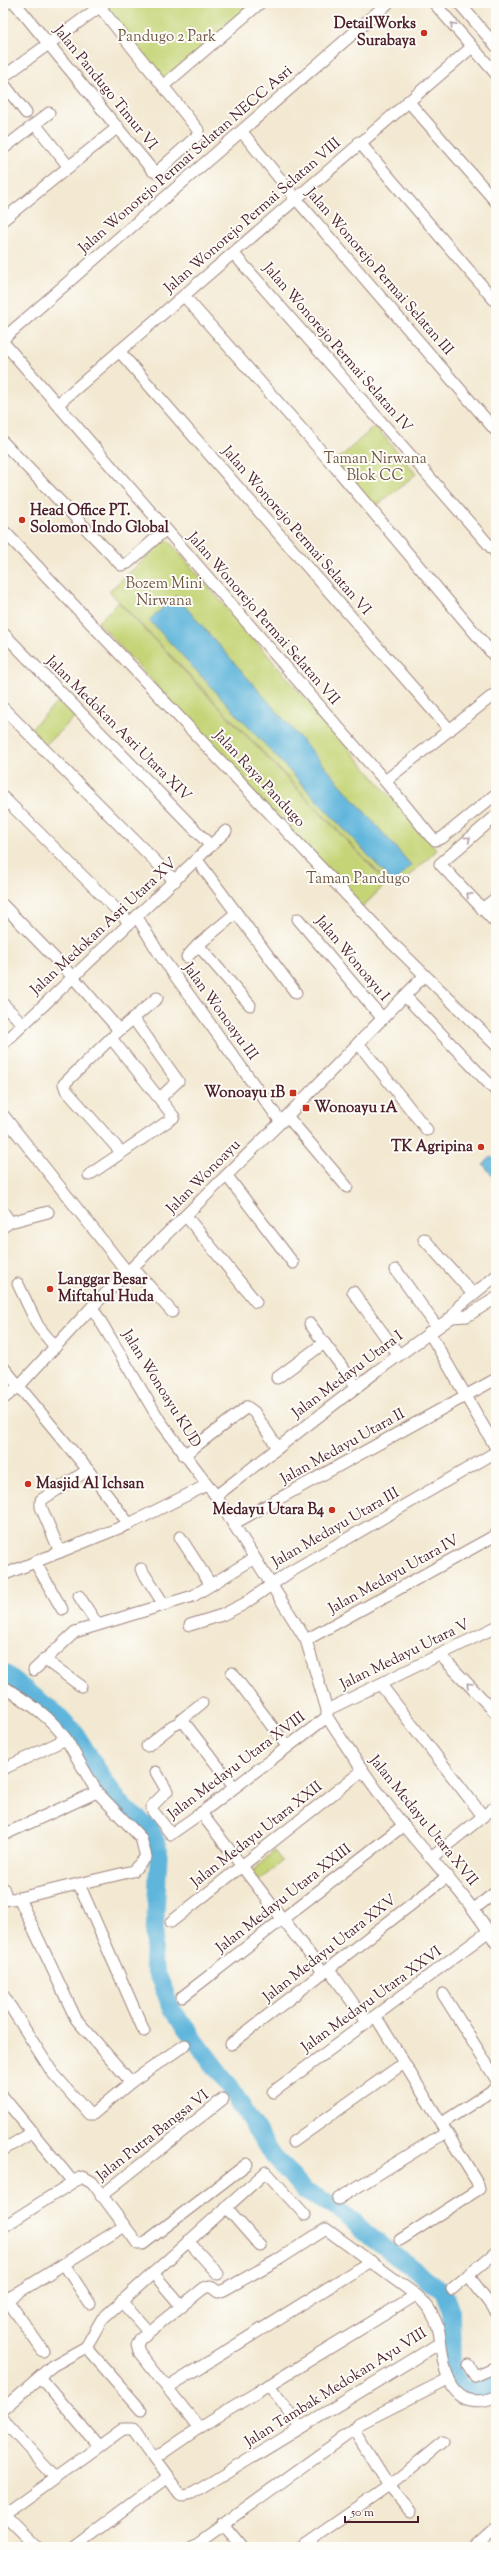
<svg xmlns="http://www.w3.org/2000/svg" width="499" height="2550" viewBox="0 0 499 2550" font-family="'Sorts Mill Goudy',serif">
<rect width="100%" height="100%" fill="#fdfcf7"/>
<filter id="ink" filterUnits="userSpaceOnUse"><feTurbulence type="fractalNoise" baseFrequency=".025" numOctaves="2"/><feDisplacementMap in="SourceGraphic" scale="8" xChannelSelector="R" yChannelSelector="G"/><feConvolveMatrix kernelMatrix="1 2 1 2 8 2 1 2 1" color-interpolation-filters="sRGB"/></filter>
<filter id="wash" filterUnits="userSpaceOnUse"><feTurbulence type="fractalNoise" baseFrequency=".012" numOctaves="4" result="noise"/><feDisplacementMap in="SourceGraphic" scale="16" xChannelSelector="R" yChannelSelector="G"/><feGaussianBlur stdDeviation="0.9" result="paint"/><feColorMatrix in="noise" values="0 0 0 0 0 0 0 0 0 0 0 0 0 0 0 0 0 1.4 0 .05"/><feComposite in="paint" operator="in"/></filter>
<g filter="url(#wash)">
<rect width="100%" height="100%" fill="#f3e9d2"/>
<g fill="#c5d476" stroke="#887a50">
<path d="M106,3H260L163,86L100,7Z"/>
<path d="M375,426L416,474L374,508L335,462Z"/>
<path d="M167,539L437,850L395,890L109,591Z"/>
<path d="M118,602L387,883L360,909L98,622Z"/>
<path d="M59,701L75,717L44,746L29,730Z"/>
<path d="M274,1851L282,1861L259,1881L251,1872Z"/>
</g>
<g fill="#5eb5db" stroke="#546a83">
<path d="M176,596L411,865L394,883L149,620Z"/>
<path d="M492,1156L496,1161L494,1178L483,1164Z"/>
</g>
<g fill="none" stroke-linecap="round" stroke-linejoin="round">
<path stroke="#5eb5db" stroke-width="18" d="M3,1672L57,1714L75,1733L106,1783L124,1808L150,1828L159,1848L153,1964L173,2011L228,2084L268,2149L304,2191L340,2210L373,2239L443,2291L451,2312L452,2370L460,2388C474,2394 483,2390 496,2382"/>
</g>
</g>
<g filter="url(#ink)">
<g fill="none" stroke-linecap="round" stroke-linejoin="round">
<g stroke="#9e847e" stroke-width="13">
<g id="street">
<path d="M15,3L153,171L157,172L198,135V130L100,7"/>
<path d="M434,3L496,74"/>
<path d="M459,3L496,46"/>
<path d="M3,6L7,3"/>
<path d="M3,77L105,3"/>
<path d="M3,83L26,113"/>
<path d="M163,86L260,3"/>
<path d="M408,101L496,202"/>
<path d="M35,124L69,167"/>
<path d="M242,132L297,200L496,431"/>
<path d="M359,142L496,302"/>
<path d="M3,149L49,113"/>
<path d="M3,220L118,127"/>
<path d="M234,254L496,553"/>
<path d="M185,297L336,468L496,658"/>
<path d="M3,339L388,3"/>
<path d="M3,342L385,781L431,837L435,840L442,838L496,794"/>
<path d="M119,351L450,730"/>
<path d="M58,404L472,47"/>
<path d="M3,442L121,565L128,563L165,530"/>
<path d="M3,530L389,940L496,1045"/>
<path d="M3,633L211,846"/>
<path d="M3,708L175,881"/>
<path d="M385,781L496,693"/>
<path d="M3,797L130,923"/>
<path d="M496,816L440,864L496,923"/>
<path d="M197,860L296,993"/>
<path d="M3,905L72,976L119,1030"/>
<path d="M482,909L496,898"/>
<path d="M236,913L198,945L250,1005"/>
<path d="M137,917L160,955L281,1122"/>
<path d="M298,919L383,1019"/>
<path d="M187,957L198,945"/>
<path d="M405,996L496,1091"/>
<path d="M3,1004L23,1024"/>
<path d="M133,1018L178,1081L160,1098"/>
<path d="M115,1034L157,998"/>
<path d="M358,1043L427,1130"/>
<path d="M3,1044L226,831"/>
<path d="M3,1115L128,1273"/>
<path d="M287,1116L347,1187"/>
<path d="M89,1175L174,1117L111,1038L64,1084L66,1090L121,1152"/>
<path d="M227,1176L293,1263"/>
<path d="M3,1212L10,1222"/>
<path d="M186,1216L256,1302"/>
<path d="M3,1227L10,1222L48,1212"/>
<path d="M424,1239L473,1294"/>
<path d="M133,1268L172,1312"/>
<path d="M396,1270L437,1327"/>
<path d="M18,1284L38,1326L55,1347"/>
<path d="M353,1292L399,1355"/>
<path d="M92,1307L160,1421L216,1496L306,1640L327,1710V1717"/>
<path d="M452,1317L467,1316L496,1298"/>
<path d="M310,1324L357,1387"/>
<path d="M429,1332L496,1448"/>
<path d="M3,1367L88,1470L129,1524"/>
<path d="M277,1378L324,1343"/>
<path d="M3,1399L18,1387L92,1307L287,1116L424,976"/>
<path d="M184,1455L247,1407L254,1412L278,1448"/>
<path d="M216,1496L377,1371L452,1317L460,1305L496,1276"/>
<path d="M233,1524L496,1379"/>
<path d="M180,1537L211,1585"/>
<path d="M60,1552L41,1507V1500L88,1470"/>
<path d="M35,1562L62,1609"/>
<path d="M141,1569L163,1603"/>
<path d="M3,1575L129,1524L207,1485"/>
<path d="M79,1596L97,1624"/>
<path d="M190,1625L222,1615L244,1604L290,1572L496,1452"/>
<path d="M306,1640L496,1535"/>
<path d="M441,1656L496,1713"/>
<path d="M44,1659L81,1686"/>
<path d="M34,1670L75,1632L193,1596L253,1559"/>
<path d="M232,1673L287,1746"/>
<path d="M381,1685L483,1816"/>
<path d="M3,1686C27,1702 49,1715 66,1739"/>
<path d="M327,1710L496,1627"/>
<path d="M327,1717C351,1754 376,1791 404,1826C436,1865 470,1900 496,1943"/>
<path d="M181,1720L202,1703"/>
<path d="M147,1746L172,1726L183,1721L234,1787"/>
<path d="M3,1769L66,1739L97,1792L141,1838L146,1857L133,1871L19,1898L3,1900"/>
<path d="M156,1772L167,1791L152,1806V1810L171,1834L201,1813L327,1717"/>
<path d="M201,1813L324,1973"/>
<path d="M3,1835L97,1792"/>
<path d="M431,1858L496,1806"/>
<path d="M79,1884L144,2031"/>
<path d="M3,1888L7,1899"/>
<path d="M19,1898L76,2019L131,2082"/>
<path d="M474,1909L496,1892"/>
<path d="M171,1922L362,1771"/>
<path d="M329,1969L367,2023"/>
<path d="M443,1994L496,2079"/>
<path d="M3,1995L52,2072L89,2114H93L131,2082L185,2045"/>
<path d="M182,1997L404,1825"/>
<path d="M376,2017L477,2182L479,2189L400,2240"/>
<path d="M231,2044L448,1876"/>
<path d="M273,2092L489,1931"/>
<path d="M3,2097L73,2182L83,2177L92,2182L138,2244H143L247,2164"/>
<path d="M442,2123L496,2088"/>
<path d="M293,2142L404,2063"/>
<path d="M3,2150L33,2132"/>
<path d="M101,2196L223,2099"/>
<path d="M338,2199L446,2132"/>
<path d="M226,2207L260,2246"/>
<path d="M3,2227L73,2182"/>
<path d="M188,2241L218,2274"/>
<path d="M64,2264L90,2304"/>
<path d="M153,2273L177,2301"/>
<path d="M468,2275L496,2312"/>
<path d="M452,2289L496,2252"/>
<path d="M3,2294L43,2351"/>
<path d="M121,2301L145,2328"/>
<path d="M3,2302L123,2227"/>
<path d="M440,2343L192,2494L184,2496L180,2494L154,2459L199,2428L416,2295C428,2304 438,2321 440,2337C444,2370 449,2414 496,2397"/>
<path d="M86,2347L141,2410"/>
<path d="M468,2365L475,2376L496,2367"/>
<path d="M40,2377L95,2442"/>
<path d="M269,2385L300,2427"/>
<path d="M167,2388L371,2261"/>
<path d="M3,2409L52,2366L86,2347L102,2319L266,2172L305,2215"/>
<path d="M3,2420L51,2473"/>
<path d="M199,2428L139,2352L137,2345L140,2339L204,2288L210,2286L218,2292L224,2290L276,2261L326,2229L416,2295"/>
<path d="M410,2511L389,2486L354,2430L359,2424L448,2379"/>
<path d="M3,2514L36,2547"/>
<path d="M4,2515L123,2429H133L154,2459"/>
<path d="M222,2523L242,2547"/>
<path d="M75,2547L167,2478"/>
<path d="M191,2547L354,2430"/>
<path d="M301,2547L389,2486L443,2442"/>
<path d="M474,2547L496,2527"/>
</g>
</g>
<use href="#street" stroke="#fff" stroke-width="11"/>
</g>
<defs><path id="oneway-chevron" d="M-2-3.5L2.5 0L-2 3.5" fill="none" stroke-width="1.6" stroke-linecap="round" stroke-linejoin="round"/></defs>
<g stroke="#ae9aa0">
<use href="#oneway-chevron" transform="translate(453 25) rotate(-131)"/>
<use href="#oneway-chevron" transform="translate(468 839) rotate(-39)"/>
<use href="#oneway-chevron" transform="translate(469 895) rotate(-134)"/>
<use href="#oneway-chevron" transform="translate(469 1685) rotate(-134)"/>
</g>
</g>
<g fill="#c8321e" stroke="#fdfcf7" stroke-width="1.5">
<circle cx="424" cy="33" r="4"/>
<circle cx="22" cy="520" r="4"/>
<rect x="289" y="1089" width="8" height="8" rx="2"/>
<rect x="302" y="1104" width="8" height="8" rx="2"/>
<circle cx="481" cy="1147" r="4"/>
<circle cx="50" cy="1289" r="4"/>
<circle cx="28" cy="1484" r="4"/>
<circle cx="332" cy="1510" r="4"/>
</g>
<g text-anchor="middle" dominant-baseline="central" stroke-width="4" stroke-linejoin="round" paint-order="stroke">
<g font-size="15" font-weight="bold" fill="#4a1f2b" stroke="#fdfcf7" text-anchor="end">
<text x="416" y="24">DetailWorks<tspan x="416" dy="17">Surabaya</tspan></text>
<text x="30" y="511" text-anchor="start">Head Office PT.<tspan x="30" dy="17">Solomon Indo Global</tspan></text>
<text x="285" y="1093">Wonoayu 1B</text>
<text x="314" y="1108" text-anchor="start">Wonoayu 1A</text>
<text x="473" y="1147">TK Agripina</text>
<text x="58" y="1280" text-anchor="start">Langgar Besar<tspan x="58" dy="17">Miftahul Huda</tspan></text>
<text x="36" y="1484" text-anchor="start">Masjid Al Ichsan</text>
<text x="324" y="1510">Medayu Utara B4</text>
</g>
<g font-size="15" fill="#6f5542" stroke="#fdfcf7">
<text x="167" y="37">Pandugo 2 Park</text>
<text x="375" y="459">Taman Nirwana<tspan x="375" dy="17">Blok CC</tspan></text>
<text x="164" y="584">Bozem Mini<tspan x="164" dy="17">Nirwana</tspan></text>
<text x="358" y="879">Taman Pandugo</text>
</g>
<g font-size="15" fill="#4a1f2b" stroke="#fdfcf7">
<text transform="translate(105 88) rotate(51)">Jalan Pandugo Timur VI</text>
<text transform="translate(186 160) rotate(-41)">Jalan Wonorejo Permai Selatan NECC Asri</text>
<text transform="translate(253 216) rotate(-41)">Jalan Wonorejo Permai Selatan VIII</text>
<text transform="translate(379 272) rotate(49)">Jalan Wonorejo Permai Selatan III</text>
<text transform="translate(337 348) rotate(49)">Jalan Wonorejo Permai Selatan IV</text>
<text transform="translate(296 531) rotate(49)">Jalan Wonorejo Permai Selatan VI</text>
<text transform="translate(263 619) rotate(49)">Jalan Wonorejo Permai Selatan VII</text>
<text transform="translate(118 729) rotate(45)">Jalan Medokan Asri Utara XIV</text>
<text transform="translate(259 779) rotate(47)">Jalan Raya Pandugo</text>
<text transform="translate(104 927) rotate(-43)">Jalan Medokan Asri Utara XV</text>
<text transform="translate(352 959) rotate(50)">Jalan Wonoayu I</text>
<text transform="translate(220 1012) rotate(54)">Jalan Wonoayu III</text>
<text transform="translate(204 1177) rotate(-45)">Jalan Wonoayu</text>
<text transform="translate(348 1375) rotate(-37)">Jalan Medayu Utara I</text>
<text transform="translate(161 1389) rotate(58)">Jalan Wonoayu KUD</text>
<text transform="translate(343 1447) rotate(-29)">Jalan Medayu Utara II</text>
<text transform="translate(336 1528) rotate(-30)">Jalan Medayu Utara III</text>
<text transform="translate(394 1575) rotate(-29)">Jalan Medayu Utara IV</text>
<text transform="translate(405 1655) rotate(-26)">Jalan Medayu Utara V</text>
<text transform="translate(237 1766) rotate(-37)">Jalan Medayu Utara XVIII</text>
<text transform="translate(423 1821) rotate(51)">Jalan Medayu Utara XVII</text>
<text transform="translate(257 1835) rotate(-38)">Jalan Medayu Utara XXII</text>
<text transform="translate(284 1899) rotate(-38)">Jalan Medayu Utara XXIII</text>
<text transform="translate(330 1949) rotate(-38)">Jalan Medayu Utara XXV</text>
<text transform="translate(372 2000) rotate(-36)">Jalan Medayu Utara XXVI</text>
<text transform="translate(153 2136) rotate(-38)">Jalan Putra Bangsa VI</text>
<text transform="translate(336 2388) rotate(-32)">Jalan Tambak Medokan Ayu VIII</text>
</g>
</g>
<rect width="499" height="2550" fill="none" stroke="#fdfcf7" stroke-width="16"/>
<path d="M345 2516v6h73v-6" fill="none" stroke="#4a1f2b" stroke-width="2"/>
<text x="351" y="2516" font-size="12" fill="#4a1f2b" stroke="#fdfcf7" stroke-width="3" paint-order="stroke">50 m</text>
</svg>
